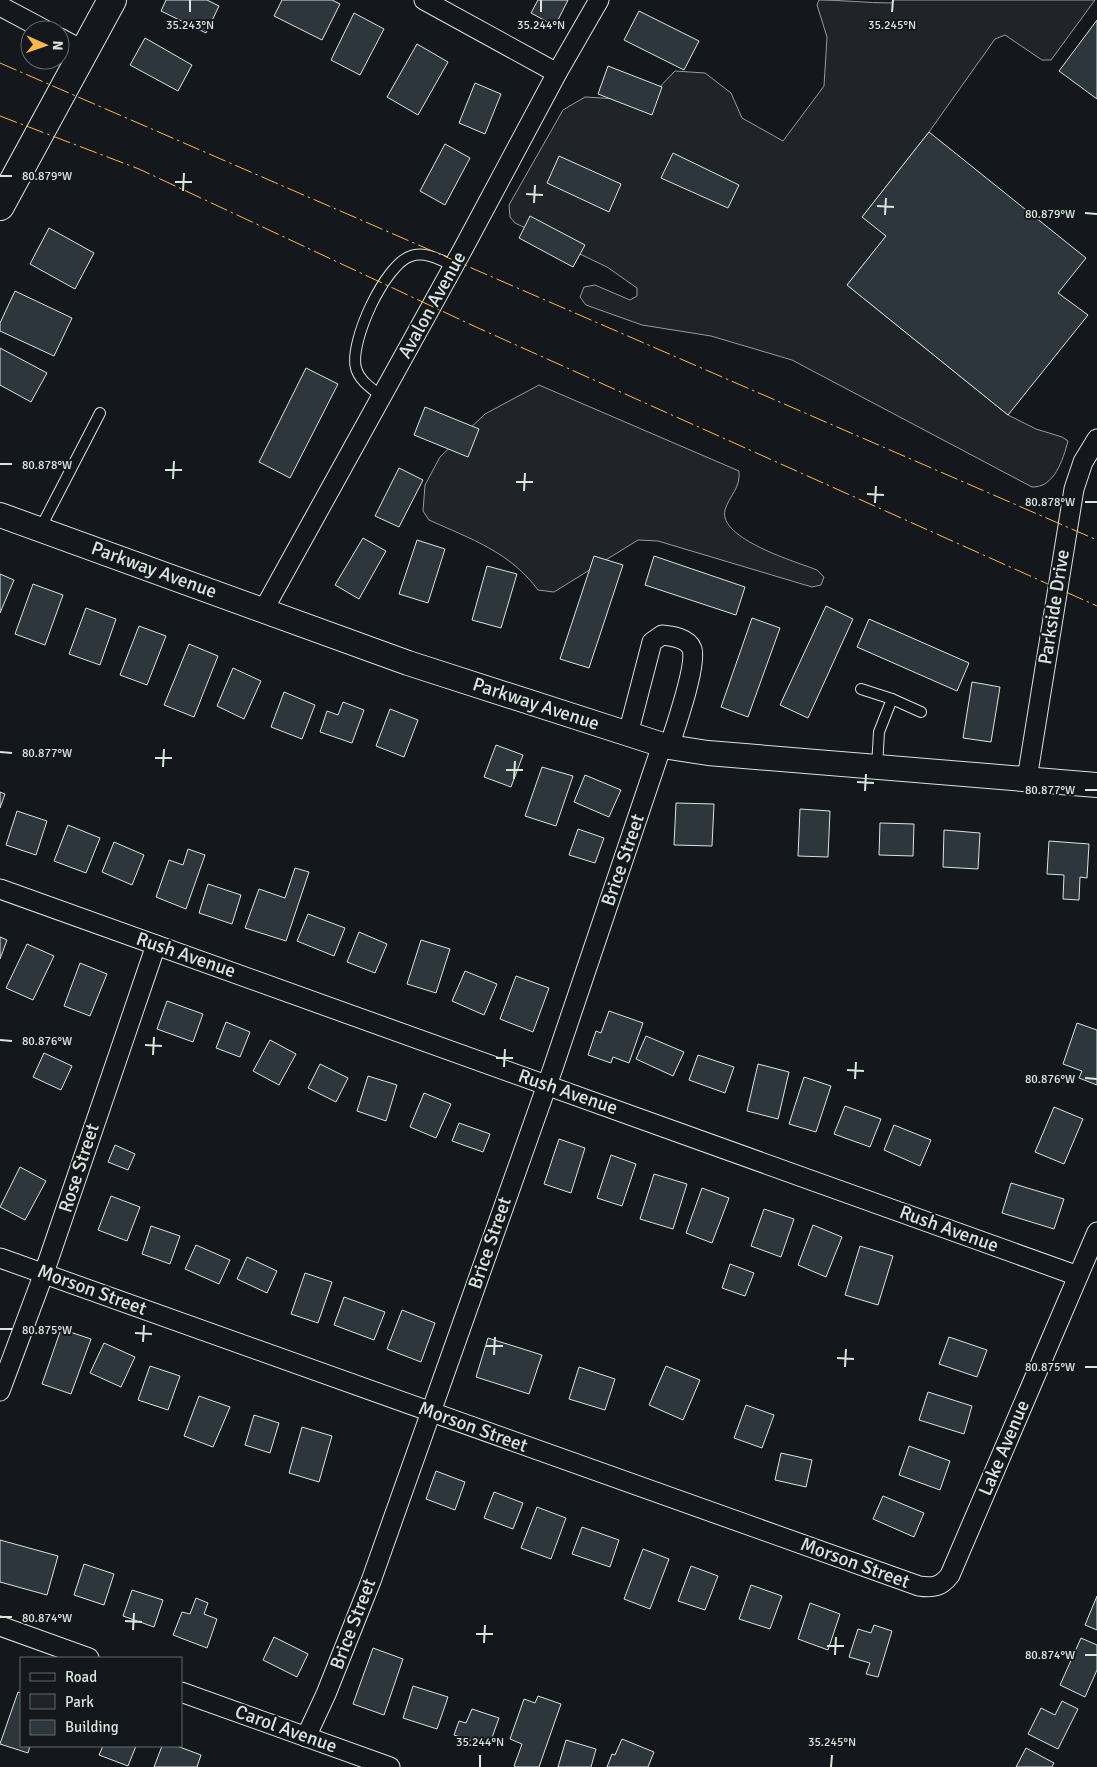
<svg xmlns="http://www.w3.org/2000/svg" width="1097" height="1767" viewBox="0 0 1097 1767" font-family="Signika,sans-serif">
<rect width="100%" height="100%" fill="#14181c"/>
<g fill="#202428" stroke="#939e99">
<path d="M819,0C843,0 866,3 891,3L894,0H1095L1051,60H1042L1005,35L995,39L929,132L863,216L886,236L847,285L1008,415L1036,429L1062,437L1068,441C1063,460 1054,488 1032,487L792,360L711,336L642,325L586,305L580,297L584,287L595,285L630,300L637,296V288L607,267L515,223L510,217L509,205L563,110L585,97L636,100L650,97L675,71L705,73L731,93L742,118L783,141L824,86L827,37L817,5Z"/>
<path d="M539,385L739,471C741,488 729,496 725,510C718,539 797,562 817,570L824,577L821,585L812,587L658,541L638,540L554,592L538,590C510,552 471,539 429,520L423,511L425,485L440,457L485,414Z"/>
</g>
<g fill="#2c363c" stroke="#d8e6dc">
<path d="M166,0H207L219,6L206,33L161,11Z"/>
<path d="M282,0H332L340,4L322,40L274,16Z"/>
<path d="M538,0H568L555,26L531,13Z"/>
<path d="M639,11L699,41L684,70L624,40Z"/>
<path d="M354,13L384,29L360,75L331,60Z"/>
<path d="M1097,20V99L1059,71Z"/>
<path d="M145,38L192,65L178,91L130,65Z"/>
<path d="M417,44L448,62L418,115L387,97Z"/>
<path d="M608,66L662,87L652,115L598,94Z"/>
<path d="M475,83L501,94L485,134L459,123Z"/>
<path d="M929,132L1086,258L1058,293L1088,315L1008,415L847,285L886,236L862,217Z"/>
<path d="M445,144L470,158L445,205L420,191Z"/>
<path d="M673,153L739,185L728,208L661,178Z"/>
<path d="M559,156L621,184L609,212L547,183Z"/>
<path d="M530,216L585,245L573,267L519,238Z"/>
<path d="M49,228L94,253L75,289L30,264Z"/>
<path d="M15,291L72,318L54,356L0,331V323Z"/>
<path d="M0,348L47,373L31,402L0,385Z"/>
<path d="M306,368L338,384L290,478L259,462Z"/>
<path d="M425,407L479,429L468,457L414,435Z"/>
<path d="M399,468L423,480L399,527L375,516Z"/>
<path d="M363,538L386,551L359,599L335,585Z"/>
<path d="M417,540L445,549L428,603L399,594Z"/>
<path d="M594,556L623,565L589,668L560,659Z"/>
<path d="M654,556L745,587L736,615L645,585Z"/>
<path d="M487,566L517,574L501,628L472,620Z"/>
<path d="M0,574L14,580L0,613Z"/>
<path d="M33,584L63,595L45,645L15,634Z"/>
<path d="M826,606L853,619L808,718L780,705Z"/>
<path d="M86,608L116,619L100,665L69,654Z"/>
<path d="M752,618L780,628L748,717L721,707Z"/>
<path d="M869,619L969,663L957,691L857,647Z"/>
<path d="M139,626L166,636L147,685L120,675Z"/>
<path d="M189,644L218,656L194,717L164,705Z"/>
<path d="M233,668L261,681L244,719L217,706Z"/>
<path d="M972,682L1000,687L991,742L963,738Z"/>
<path d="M284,692L315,705L302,739L271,727Z"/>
<path d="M343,702L364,710L352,743L320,732L327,711L338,715Z"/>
<path d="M390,709L418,720L404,757L376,746Z"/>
<path d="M496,745L523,755L511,787L484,777Z"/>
<path d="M542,767L573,776L556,826L525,816Z"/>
<path d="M585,775L621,790L609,817L574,802Z"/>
<path d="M0,792L5,794L0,808Z"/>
<path d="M676,803L714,804L712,846L674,845Z"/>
<path d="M800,809L830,811L828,857L798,856Z"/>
<path d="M17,811L47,821L36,855L6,845Z"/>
<path d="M880,823L914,824L913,856L879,855Z"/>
<path d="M68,825L100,838L86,873L54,861Z"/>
<path d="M578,829L604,838L595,863L569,855Z"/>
<path d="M944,830L980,833L978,869L943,867Z"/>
<path d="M1049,841L1089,844L1087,878L1080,877L1079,900L1063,899L1064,875L1047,874Z"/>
<path d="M114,842L144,855L132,885L102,872Z"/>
<path d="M188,849L205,855L186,909L156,897L169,860L183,865Z"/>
<path d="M295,868L309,872L286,941L245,928L259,889L285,898Z"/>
<path d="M208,884L241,895L232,924L199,913Z"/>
<path d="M308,914L345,928L334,956L297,941Z"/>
<path d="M359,932L387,944L375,973L347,962Z"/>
<path d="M0,937L7,940L0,959Z"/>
<path d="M421,940L450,949L436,993L407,984Z"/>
<path d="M27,944L54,956L33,1000L6,988Z"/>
<path d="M80,963L107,974L90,1016L64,1006Z"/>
<path d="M465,971L497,984L484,1015L452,1001Z"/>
<path d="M516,976L549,988L533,1032L500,1019Z"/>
<path d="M167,1001L203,1014L193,1042L157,1029Z"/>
<path d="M609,1011L643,1023L629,1063L613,1057L611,1063L588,1055L596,1031L601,1033Z"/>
<path d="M226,1022L250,1032L240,1057L216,1048Z"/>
<path d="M1077,1023L1097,1030V1085L1079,1078L1082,1071L1063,1064Z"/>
<path d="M646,1036L684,1052L673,1076L636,1059Z"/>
<path d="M270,1040L296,1054L279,1085L253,1071Z"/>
<path d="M44,1053L72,1066L61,1090L33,1077Z"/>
<path d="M698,1055L734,1067L725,1093L689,1080Z"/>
<path d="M320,1064L348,1078L336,1102L308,1088Z"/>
<path d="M758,1064L789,1072L778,1119L747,1111Z"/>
<path d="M368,1076L397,1085L386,1121L357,1111Z"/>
<path d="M804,1077L831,1086L816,1132L789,1124Z"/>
<path d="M424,1093L451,1104L436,1138L410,1127Z"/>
<path d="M845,1106L881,1119L870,1147L834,1134Z"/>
<path d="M1054,1107L1083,1119L1064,1164L1035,1152Z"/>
<path d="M459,1123L490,1134L483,1152L452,1141Z"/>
<path d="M894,1125L931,1140L920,1166L884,1150Z"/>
<path d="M559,1139L585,1148L571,1193L544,1184Z"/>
<path d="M115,1145L135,1154L128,1170L108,1162Z"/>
<path d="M611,1155L636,1164L622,1206L597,1198Z"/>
<path d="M20,1167L46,1181L25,1220L0,1207Z"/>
<path d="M654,1174L687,1184L673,1229L640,1219Z"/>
<path d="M1011,1183L1064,1199L1054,1229L1002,1213Z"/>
<path d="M702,1188L729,1198L712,1243L686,1233Z"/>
<path d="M111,1196L140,1207L127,1241L98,1230Z"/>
<path d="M764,1209L794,1219L781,1257L751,1246Z"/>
<path d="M813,1225L842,1237L826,1277L798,1265Z"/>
<path d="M151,1226L180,1236L170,1264L142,1254Z"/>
<path d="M196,1245L230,1260L219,1284L185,1269Z"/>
<path d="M860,1246L893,1256L878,1305L845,1295Z"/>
<path d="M247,1257L277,1271L267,1293L237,1279Z"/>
<path d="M730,1264L754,1273L745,1296L722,1288Z"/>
<path d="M305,1273L332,1282L318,1323L291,1314Z"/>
<path d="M344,1297L385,1312L374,1340L334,1325Z"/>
<path d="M402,1310L435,1323L421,1362L387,1349Z"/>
<path d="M61,1329L91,1339L71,1394L42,1384Z"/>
<path d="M949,1337L987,1350L977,1377L939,1364Z"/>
<path d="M488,1338L542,1355L529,1394L476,1377Z"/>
<path d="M104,1343L135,1357L121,1387L90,1373Z"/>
<path d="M150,1366L180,1376L168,1410L138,1400Z"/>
<path d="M666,1366L700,1380L683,1420L649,1405Z"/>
<path d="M579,1367L615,1379L605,1410L569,1399Z"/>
<path d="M928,1392L972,1406L964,1434L919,1420Z"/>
<path d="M199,1396L230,1407L213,1447L184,1436Z"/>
<path d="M746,1405L774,1415L762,1448L734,1438Z"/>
<path d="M254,1415L279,1423L270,1453L245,1445Z"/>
<path d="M302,1427L332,1436L319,1482L289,1473Z"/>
<path d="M909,1446L950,1461L940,1490L899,1475Z"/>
<path d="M781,1453L812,1460L806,1487L775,1480Z"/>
<path d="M436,1471L465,1482L455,1510L426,1499Z"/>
<path d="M494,1492L523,1503L513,1529L484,1518Z"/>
<path d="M883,1496L924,1513L914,1537L873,1519Z"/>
<path d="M537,1507L566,1518L551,1559L521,1548Z"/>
<path d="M582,1527L619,1540L610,1567L572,1554Z"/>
<path d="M0,1540L58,1556L47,1595L0,1582Z"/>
<path d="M643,1549L669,1559L650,1609L624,1599Z"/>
<path d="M84,1564L114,1574L104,1605L74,1595Z"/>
<path d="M691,1566L718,1576L705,1610L678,1601Z"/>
<path d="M751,1585L782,1596L770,1629L739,1619Z"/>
<path d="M132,1590L163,1600L154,1627L123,1616Z"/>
<path d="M1097,1596V1630L1085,1625Z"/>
<path d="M196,1598L208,1603L204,1614L217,1619L207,1648L173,1635L182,1612L190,1614Z"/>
<path d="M810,1603L840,1614L828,1650L798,1639Z"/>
<path d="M874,1625L892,1631L878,1677L866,1674L870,1663L849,1657L858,1629L871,1633Z"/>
<path d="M274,1637L308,1654L297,1677L263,1660Z"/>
<path d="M1081,1638L1097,1645V1670L1085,1697L1060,1685Z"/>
<path d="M373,1648L403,1659L384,1715L353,1704Z"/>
<path d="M413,1686L448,1697L437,1729L403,1718Z"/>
<path d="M18,1692L21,1693V1746H30L28,1753L0,1744Z"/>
<path d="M538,1696L561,1704L539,1767H516L514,1766L522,1744L510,1739L524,1699L535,1703Z"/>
<path d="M1062,1701L1078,1709L1058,1749L1028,1734L1041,1708L1055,1715Z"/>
<path d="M472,1709L499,1718L489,1746L454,1735L459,1721L466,1723Z"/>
<path d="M622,1739L654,1752L648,1767H607L612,1754L615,1755Z"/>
<path d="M566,1740L596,1749L591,1767H558Z"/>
<path d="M103,1746H136L128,1766L99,1755Z"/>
<path d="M162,1746H177L201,1755L197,1767H154Z"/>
<path d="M1026,1748L1054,1763L1052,1767H1016Z"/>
</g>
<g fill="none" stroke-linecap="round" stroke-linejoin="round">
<g stroke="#d8e6dc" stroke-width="12">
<g id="service">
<path d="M381,396C371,388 359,380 356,368C349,342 385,264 411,256C425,251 441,260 454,266"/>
<path d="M40,529L100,413"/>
<path d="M861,689L892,699L879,732L877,767"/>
<path d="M892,699L921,712"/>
</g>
</g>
<g stroke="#d8e6dc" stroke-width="21">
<g id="minor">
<path d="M424,0L557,73"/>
<path d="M0,6L45,30"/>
<path d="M60,38L84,51"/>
<path d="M264,609L463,249L557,73L599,0"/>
<path d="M628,734L652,642L662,635C672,636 688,638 692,649C697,666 675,728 669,747"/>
<path d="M1027,779L1074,489L1083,462L1097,439"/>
<path d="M0,889L1078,1276"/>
<path d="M0,1258L919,1586C933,1588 941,1587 950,1575L1097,1232"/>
<path d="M0,1391L44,1273L156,945"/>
<path d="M0,1626L89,1658"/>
<path d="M181,1692L390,1767"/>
<path d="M306,1737L326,1694L371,1581L553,1068L662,745"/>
</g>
</g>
<g stroke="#d8e6dc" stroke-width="26">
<path id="tertiary" d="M0,515L408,663L669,747L708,753L1097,785"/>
</g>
<g stroke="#d8e6dc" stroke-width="30">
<path id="secondary" d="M0,206L112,0"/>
</g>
<use href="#service" stroke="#14181c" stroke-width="10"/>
<use href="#minor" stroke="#14181c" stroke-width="19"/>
<use href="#tertiary" stroke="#14181c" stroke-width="24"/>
<use href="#secondary" stroke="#14181c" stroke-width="28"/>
<g stroke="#ffb74d" stroke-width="1" stroke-dasharray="18 4 2.5 4" stroke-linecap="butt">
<path d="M0,63L1097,540"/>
<path d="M0,116L139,169L476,327L1097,606"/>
</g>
</g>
<path fill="none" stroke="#d8e6dc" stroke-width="2" d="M190,12V0M541,12V0M892,12L893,0M0,176H12M175,182H192M183,191L184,173M526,194L543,195M534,203L535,185M877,206L894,207M1085,213L1097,214M885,215L886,198M0,464H12M165,470H182M173,479L174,461M516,482H533M524,491L525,473M867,494L884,495M1085,502H1097M875,503L876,486M0,752L12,753M155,758H172M163,767L164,749M506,770H523M514,779L515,761M857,782L874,783M1085,790H1097M865,791L866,774M0,1040L12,1041M145,1045L162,1046M153,1055L154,1037M496,1058H513M504,1067L505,1049M847,1070L864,1071M1085,1078L1097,1079M855,1079L856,1062M0,1329H12M135,1333L152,1334M143,1342L144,1325M486,1346H503M494,1355L495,1337M837,1358L854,1359M845,1367L846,1349M1085,1367H1097M0,1617H12M125,1621L142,1622M133,1630L134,1613M476,1634H493M484,1643L485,1625M827,1646H844M835,1655L836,1637M1085,1655H1097M480,1767V1755M831,1767L832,1755"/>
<g text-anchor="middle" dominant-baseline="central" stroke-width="4" stroke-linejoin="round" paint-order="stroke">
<g font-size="19" fill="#d8e6dc" stroke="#14181c">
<text transform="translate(432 305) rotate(-61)">Avalon Avenue</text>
<text transform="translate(154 570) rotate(20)">Parkway Avenue</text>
<text transform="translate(1054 607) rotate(-81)">Parkside Drive</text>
<text transform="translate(536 704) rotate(18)">Parkway Avenue</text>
<text transform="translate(623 860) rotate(-71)">Brice Street</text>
<text transform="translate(186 955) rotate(19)">Rush Avenue</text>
<text transform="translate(568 1092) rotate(19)">Rush Avenue</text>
<text transform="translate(79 1168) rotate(-72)">Rose Street</text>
<text transform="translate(949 1229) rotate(20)">Rush Avenue</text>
<text transform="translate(490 1243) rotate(-71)">Brice Street</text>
<text transform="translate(92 1290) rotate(20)">Morson Street</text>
<text transform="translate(473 1427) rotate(20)">Morson Street</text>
<text transform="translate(1004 1448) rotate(-67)">Lake Avenue</text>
<text transform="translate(855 1563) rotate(20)">Morson Street</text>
<text transform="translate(353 1624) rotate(-69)">Brice Street</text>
<text transform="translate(286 1729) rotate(20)">Carol Avenue</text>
</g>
</g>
<g font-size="12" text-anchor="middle" fill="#d8e6dc" stroke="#14181c" stroke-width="4" stroke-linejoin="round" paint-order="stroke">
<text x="190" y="29">35.243°N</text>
<text x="541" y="29">35.244°N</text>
<text x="892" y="29">35.245°N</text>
<text x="47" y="180">80.879°W</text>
<text x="1050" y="218">80.879°W</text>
<text x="47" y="469">80.878°W</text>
<text x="1050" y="506">80.878°W</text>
<text x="47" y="757">80.877°W</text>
<text x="1050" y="794">80.877°W</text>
<text x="47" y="1045">80.876°W</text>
<text x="1050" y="1083">80.876°W</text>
<text x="47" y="1334">80.875°W</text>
<text x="1050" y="1371">80.875°W</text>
<text x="47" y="1622">80.874°W</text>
<text x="1050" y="1659">80.874°W</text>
<text x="480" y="1746">35.244°N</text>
<text x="832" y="1746">35.245°N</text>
</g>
<rect x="20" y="1657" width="162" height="90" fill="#14181c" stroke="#626a69"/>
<rect x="30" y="1673" width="25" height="8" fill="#14181c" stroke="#626a69"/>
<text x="65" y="1682" font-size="15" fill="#d8e6dc">Road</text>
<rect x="30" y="1694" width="25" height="15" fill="#202428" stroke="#626a69"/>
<text x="65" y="1707" font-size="15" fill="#d8e6dc">Park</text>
<rect x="30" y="1720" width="25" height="15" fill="#2c363c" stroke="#626a69"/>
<text x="65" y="1732" font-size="15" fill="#d8e6dc">Building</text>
<g transform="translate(45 45) rotate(92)"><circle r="24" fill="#14181c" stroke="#626a69"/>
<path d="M0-4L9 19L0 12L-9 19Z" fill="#ffb74d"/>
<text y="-8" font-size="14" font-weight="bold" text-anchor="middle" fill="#d8e6dc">N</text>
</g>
</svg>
